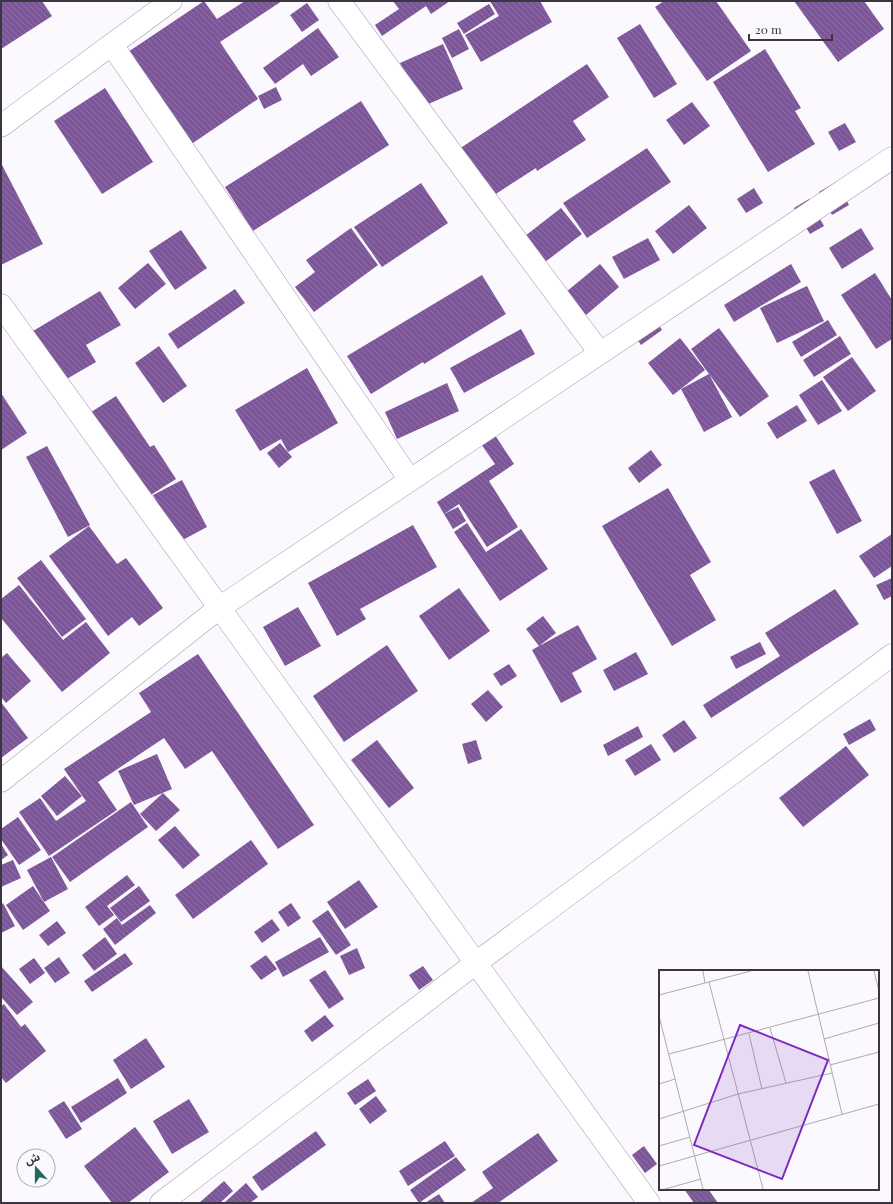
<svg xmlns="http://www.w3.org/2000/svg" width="893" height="1204" viewBox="0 0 893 1204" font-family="'Playfair Display','Noto Sans Arabic',serif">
<defs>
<pattern id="building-back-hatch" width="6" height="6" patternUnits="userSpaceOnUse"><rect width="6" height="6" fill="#7d559b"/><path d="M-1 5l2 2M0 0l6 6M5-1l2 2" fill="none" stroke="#8f70a6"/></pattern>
</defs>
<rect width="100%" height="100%" fill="#fbf9fd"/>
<g fill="url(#building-back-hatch)">
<path d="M1,1H42L52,16L1,49Z"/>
<path d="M204,1L217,19L245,1H282L220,42L258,99L187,147L125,54Z"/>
<path d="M393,1H450L431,14L426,6L382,36L375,25L399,9Z"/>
<path d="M490,1H540L552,22L481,62L465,35L499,16Z"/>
<path d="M664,1H716L751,51L707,81L655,7Z"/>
<path d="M794,1H864L884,29L838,62Z"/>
<path d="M307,3L319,20L302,32L290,15Z"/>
<path d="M489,4L495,14L464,34L457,23Z"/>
<path d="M640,24L677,84L654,98L617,38Z"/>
<path d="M318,28L339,57L311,76L303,64L275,84L263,68Z"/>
<path d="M459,29L469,49L452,58L442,38Z"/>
<path d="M443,44L463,89L419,108L400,63Z"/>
<path d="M765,49L801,108L795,111L815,144L768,172L713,82Z"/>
<path d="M587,64L609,97L573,121L586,140L537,171L536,168L485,201L453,153Z"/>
<path d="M276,87L282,100L264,109L258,96Z"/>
<path d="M105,88L153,162L102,194L54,121Z"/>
<path d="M361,101L389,145L253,231L225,187Z"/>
<path d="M692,102L710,126L684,145L666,120Z"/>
<path d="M845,123L856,142L839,151L828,132Z"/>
<path d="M647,148L671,182L587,238L563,203Z"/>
<path d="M1,163L43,244L1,265Z"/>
<path d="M836,182L849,205L832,215L819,192Z"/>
<path d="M421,183L448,223L382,267L354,227Z"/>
<path d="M754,188L763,203L746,213L737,199Z"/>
<path d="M809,199L824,226L810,234L794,208Z"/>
<path d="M689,205L707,228L673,254L655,231Z"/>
<path d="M561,208L582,234L545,262L525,236Z"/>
<path d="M351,228L378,265L314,312L295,287L315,272L306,260Z"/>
<path d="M861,228L874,249L842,269L829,248Z"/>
<path d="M181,230L207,268L175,290L149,251Z"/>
<path d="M648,238L660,260L624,279L612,257Z"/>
<path d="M148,263L166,284L135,309L118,288Z"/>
<path d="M600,264L619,287L586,315L566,292Z"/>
<path d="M791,264L801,282L734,322L724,305Z"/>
<path d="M875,273L892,300V339L876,349L841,295Z"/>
<path d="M482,275L506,314L424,364L423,362L371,394L347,356Z"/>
<path d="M807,286L824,321L777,343L760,308Z"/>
<path d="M235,289L245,303L178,349L168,334Z"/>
<path d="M100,291L121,325L86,345L96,362L58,384L28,334Z"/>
<path d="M828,320L837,335L801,357L792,342Z"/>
<path d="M656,321L662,330L641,345L635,336Z"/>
<path d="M719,328L769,396L740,417L709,374L732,417L704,432L681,389L709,374L691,349Z"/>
<path d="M521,329L535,354L464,393L450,368Z"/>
<path d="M840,336L851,354L814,377L803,360Z"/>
<path d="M680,338L705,370L673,395L648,363Z"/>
<path d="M159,346L187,386L163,403L135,363Z"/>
<path d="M852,357L876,391L848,411L823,377Z"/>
<path d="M307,368L338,423L288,452L281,439L260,451L235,410Z"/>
<path d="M822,380L842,411L818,425L799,395Z"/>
<path d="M447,383L459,411L397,439L385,412Z"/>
<path d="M1,393L27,433L1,450Z"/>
<path d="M116,396L150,447L154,445L176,479L138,503L82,418Z"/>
<path d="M797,405L807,421L777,439L767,423Z"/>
<path d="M495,435L514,464L489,481L518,527L487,547L459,504L444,514L437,502L495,464L481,444Z"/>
<path d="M280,443L292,457L279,468L267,453Z"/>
<path d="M47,446L90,525L68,537L26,457Z"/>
<path d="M651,450L662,465L639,483L628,468Z"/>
<path d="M834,469L862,521L837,534L809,482Z"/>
<path d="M182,480L207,527L179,542L153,495Z"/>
<path d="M668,488L711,562L690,575L716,620L672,646L602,526Z"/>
<path d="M458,507L466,521L453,529L444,514Z"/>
<path d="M467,523L486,552L521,529L548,569L500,601L454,532Z"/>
<path d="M413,525L437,567L360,609L366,619L337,636L308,583Z"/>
<path d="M89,526L117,564L126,558L163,608L139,626L132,617L108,636L49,556Z"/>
<path d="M892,534V566L874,578L859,556Z"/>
<path d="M41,560L86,619L62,637L17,578Z"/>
<path d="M892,578V596L884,600L876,585Z"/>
<path d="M19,585L63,640L86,622L110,653L62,692L1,618V599Z"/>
<path d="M459,588L490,631L449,660L419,616Z"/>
<path d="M835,589L859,624L711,718L703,705L780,656L765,633Z"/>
<path d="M298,607L321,646L285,666L263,627Z"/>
<path d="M543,616L556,633L539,646L578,625L597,659L572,673L582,692L561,703L532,650L539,646L526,629Z"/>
<path d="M760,642L766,654L736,669L730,657Z"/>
<path d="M387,645L418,691L344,742L313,696Z"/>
<path d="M636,652L648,674L614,691L603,670Z"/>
<path d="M7,653L31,681L6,703L1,697V658Z"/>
<path d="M198,654L314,825L278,849L212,751L185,769L164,738L98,782L117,810L49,856L19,812L40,798L56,821L86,801L64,769L151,712L139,693Z"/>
<path d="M509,664L517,676L501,686L493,674Z"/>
<path d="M488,690L503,707L486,722L471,704Z"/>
<path d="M1,702L28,738L1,758Z"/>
<path d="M870,719L876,730L849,745L843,734Z"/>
<path d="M684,720L697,738L674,753L662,735Z"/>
<path d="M638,726L643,737L608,756L603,745Z"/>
<path d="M377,740L414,788L389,808L351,760Z"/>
<path d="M476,740L482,759L468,764L462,744Z"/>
<path d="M651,744L661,760L635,776L625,760Z"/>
<path d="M846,746L869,775L803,827L779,798Z"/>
<path d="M157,754L172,789L134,805L118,771Z"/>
<path d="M65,776L82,796L57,816L41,796Z"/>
<path d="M163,793L180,810L156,831L140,814Z"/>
<path d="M131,802L148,827L70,882L52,857Z"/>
<path d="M18,817L41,850L19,865L1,839V829Z"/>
<path d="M175,826L200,855L183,869L158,840Z"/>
<path d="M251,840L268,864L193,919L175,895Z"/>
<path d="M1,844L8,855L1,860Z"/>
<path d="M51,857L68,889L44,902L27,870Z"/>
<path d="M13,860L21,878L1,887V865Z"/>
<path d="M127,875L135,885L107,906L114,915L99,926L85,907Z"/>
<path d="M359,880L378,907L345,929L327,902Z"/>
<path d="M33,886L50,911L23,930L6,905Z"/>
<path d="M139,886L150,901L121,922L110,908Z"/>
<path d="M3,903L15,926L1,933V905Z"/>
<path d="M291,903L301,918L288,927L278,912Z"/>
<path d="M150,905L156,913L115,945L103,929L117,918L122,925Z"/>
<path d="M328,910L351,945L336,955L312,921Z"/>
<path d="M272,919L280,930L262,943L254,932Z"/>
<path d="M57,921L66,933L48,946L39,935Z"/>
<path d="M105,937L117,954L94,971L82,955Z"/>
<path d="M320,937L329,952L283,977L275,962Z"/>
<path d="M357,948L365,968L349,975L340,956Z"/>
<path d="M125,953L133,964L92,992L84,981Z"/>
<path d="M266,955L277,969L261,980L250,966Z"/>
<path d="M59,957L70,973L55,983L44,968Z"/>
<path d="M34,958L45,973L30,984L19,969Z"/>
<path d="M1,966L33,1002L17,1015L1,997Z"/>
<path d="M423,966L433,980L419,990L409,975Z"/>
<path d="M325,970L344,999L329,1009L309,980Z"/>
<path d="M4,1004L21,1027L25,1024L46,1051L6,1083L1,1077V1006Z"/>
<path d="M325,1015L334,1026L312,1042L304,1031Z"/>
<path d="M146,1038L165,1067L131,1089L113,1060Z"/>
<path d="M118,1078L127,1093L81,1123L71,1107Z"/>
<path d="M368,1079L376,1091L355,1105L347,1093Z"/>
<path d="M376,1096L387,1111L370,1124L359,1109Z"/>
<path d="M189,1099L209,1132L172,1154L153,1121Z"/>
<path d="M64,1101L82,1129L66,1139L48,1111Z"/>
<path d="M135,1127L169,1172L128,1203H112L84,1166Z"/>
<path d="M316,1131L326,1145L262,1191L252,1177Z"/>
<path d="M538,1133L558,1161L498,1203H471L493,1188L482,1172Z"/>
<path d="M445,1141L455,1156L408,1186L399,1171Z"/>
<path d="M644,1146L657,1164L645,1173L632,1155Z"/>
<path d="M456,1157L466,1170L419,1203L410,1190Z"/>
<path d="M224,1181L233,1191L220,1203H199Z"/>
<path d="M246,1183L258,1197L250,1203H224Z"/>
<path d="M684,1189H708L718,1203H694Z"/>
<path d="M439,1194L445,1203H425Z"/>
</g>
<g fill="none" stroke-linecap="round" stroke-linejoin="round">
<g stroke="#a599af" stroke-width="23">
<g id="minor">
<path d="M339,1L600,353"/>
<path d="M112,45L410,480"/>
<path d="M1,126L171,1"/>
<path d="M1,305L649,1203"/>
<path d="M1,781L219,608L892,158"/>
<path d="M161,1203L476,963L892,655"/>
</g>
</g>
<use href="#minor" stroke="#fff" stroke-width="22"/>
</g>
<g transform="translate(659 970)">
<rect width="220" height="220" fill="#fbf9fd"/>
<path fill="none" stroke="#aeabb1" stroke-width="1" d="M44,1L46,13M149,1L183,144M215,1L220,21M50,12L104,219M0,25L92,1M0,46L44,219M111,58L127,113M90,64L103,119M165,69L220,53M10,84L220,28M171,95L220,82M0,114L16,109M0,149L79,124L173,103M0,176L31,167M0,196L220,134M6,219L42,209"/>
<path fill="#7b2cbf" fill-opacity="0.15" stroke="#7b2cbf" stroke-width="2" d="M81,55L169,90L123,209L35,175Z"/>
<rect width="220" height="220" fill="none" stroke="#3a353e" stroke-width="2"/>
</g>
<rect width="893" height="1204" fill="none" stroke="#3a353e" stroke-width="4"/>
<g transform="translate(36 1168) rotate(339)"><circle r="19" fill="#fbf9fd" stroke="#aeabb1"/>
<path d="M0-3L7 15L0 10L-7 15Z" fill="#206961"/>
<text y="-6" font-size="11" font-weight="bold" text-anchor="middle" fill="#3a353e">ش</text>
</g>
<path d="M749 34v6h83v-6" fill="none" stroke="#3a353e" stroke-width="2"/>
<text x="755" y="34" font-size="12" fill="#3a353e" stroke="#fbf9fd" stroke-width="3" paint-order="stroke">20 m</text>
</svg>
